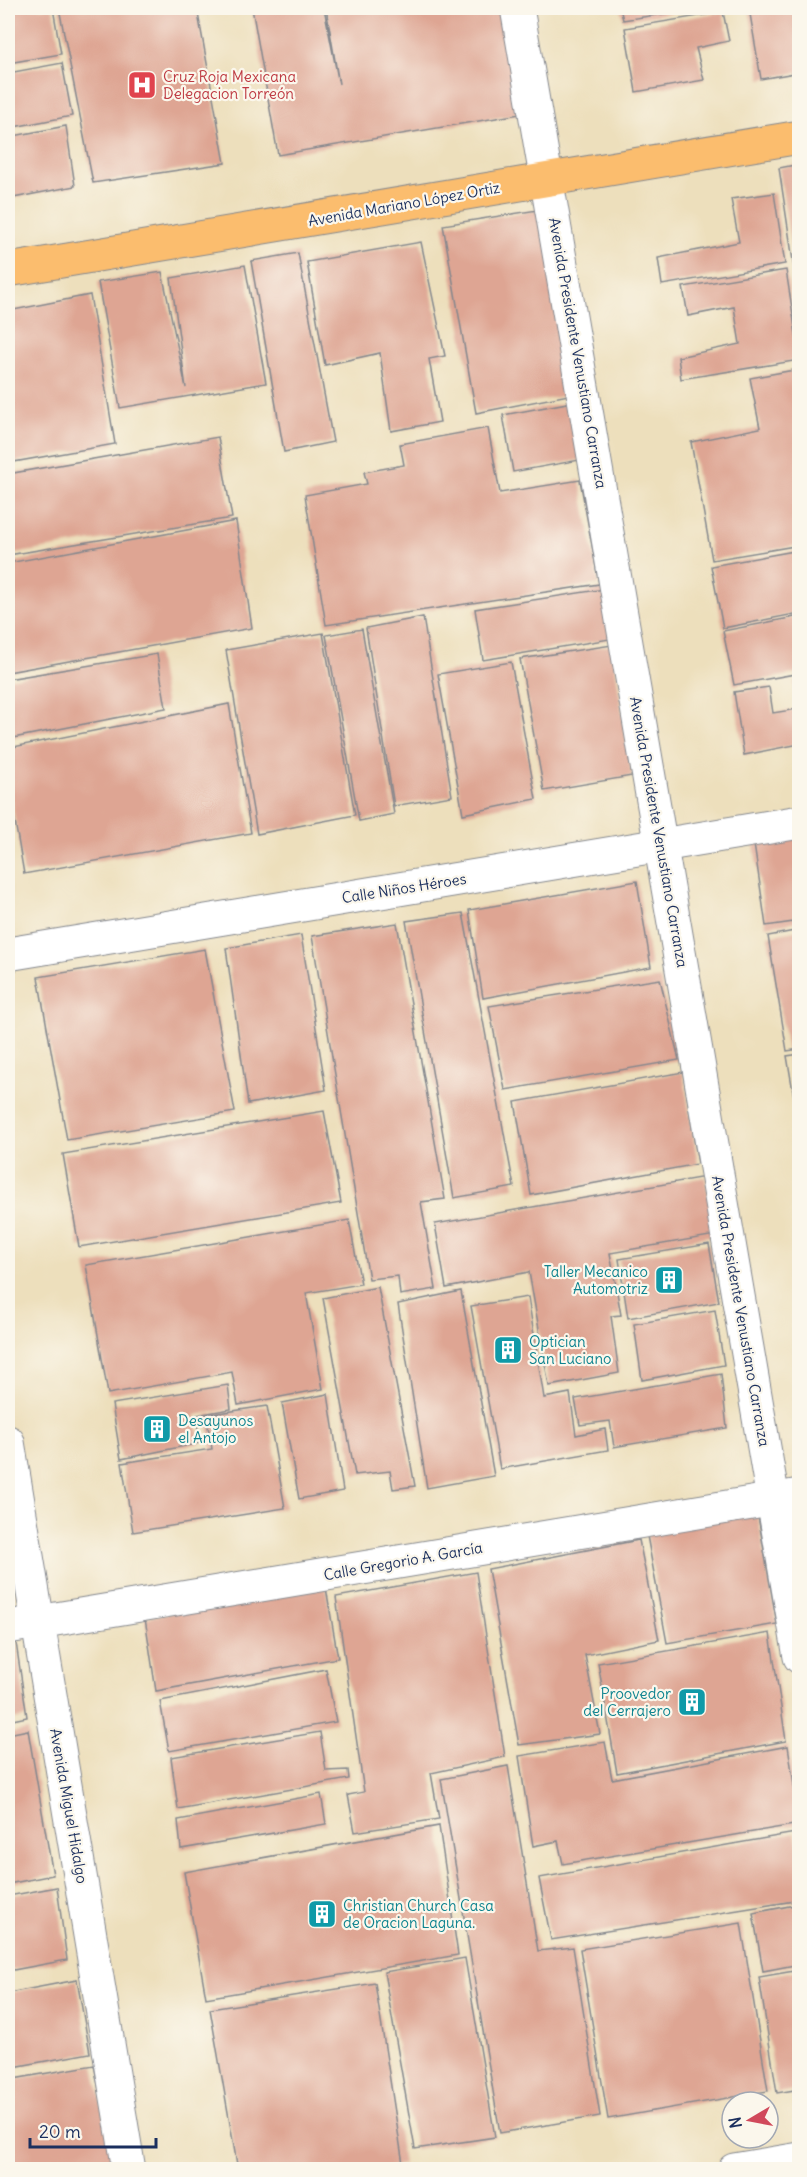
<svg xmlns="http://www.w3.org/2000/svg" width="807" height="2177" viewBox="0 0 807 2177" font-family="Delius,sans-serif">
<rect width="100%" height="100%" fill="#fbf7ec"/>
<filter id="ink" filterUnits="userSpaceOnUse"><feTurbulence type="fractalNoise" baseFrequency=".0167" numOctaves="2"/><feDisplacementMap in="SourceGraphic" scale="12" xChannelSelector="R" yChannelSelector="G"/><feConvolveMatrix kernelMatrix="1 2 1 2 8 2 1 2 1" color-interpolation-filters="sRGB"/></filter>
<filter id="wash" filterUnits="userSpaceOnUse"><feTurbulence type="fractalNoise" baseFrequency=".008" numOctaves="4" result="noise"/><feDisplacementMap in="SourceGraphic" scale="24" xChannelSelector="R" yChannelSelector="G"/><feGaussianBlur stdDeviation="1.35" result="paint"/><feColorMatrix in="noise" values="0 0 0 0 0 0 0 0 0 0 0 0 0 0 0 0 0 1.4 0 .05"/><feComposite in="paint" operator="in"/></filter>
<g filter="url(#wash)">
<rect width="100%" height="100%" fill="#eddfbc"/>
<g id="blocks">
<g fill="#dea593">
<path d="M8,8H53L61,54L8,63Z"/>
<path d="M59,8H197L225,163L93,183Z"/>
<path d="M252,8H324L339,84L326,8H507L526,113L278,155Z"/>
<path d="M620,8H696V9L623,20Z"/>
<path d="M749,8H800V72L761,79Z"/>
<path d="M723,12L729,41L696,48L704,80L636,92L625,28Z"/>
<path d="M62,63L72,116L8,128V73Z"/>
<path d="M66,126L75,186L8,199V137Z"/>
<path d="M800,164V294H798L779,168Z"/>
<path d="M774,193L785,264L662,285L658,258L739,242L731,199Z"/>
<path d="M550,208L579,393L476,413L443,225Z"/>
<path d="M421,242L445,356L429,359L440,422L391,431L380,353L325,365L307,262Z"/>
<path d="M298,253L333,442L284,452L251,261Z"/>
<path d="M245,265L266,383L120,408L98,282L162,272L186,388L171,278Z"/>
<path d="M786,270L800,360L681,379L678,357L740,344L734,307L688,316L683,287Z"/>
<path d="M90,295L115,444L8,463V311Z"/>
<path d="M800,369V545L712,560L691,442L760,428L750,378Z"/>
<path d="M583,400L591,458L513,472L503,415Z"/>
<path d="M488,428L500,493L580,480L599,584L326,625L305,495L367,484L364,472L404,465L400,444Z"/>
<path d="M218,437L232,518L8,555V474Z"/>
<path d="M236,521L252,628L8,672V563Z"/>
<path d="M800,550V613L723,628L711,566Z"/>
<path d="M604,589L610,639L483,660L475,609Z"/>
<path d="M800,616V673L734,685L723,631Z"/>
<path d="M423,617L452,796L394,806L366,628Z"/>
<path d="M362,629L394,814L359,821L326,635Z"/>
<path d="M323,633L355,815L257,834L226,650Z"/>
<path d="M612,645L632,776L544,791L520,659Z"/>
<path d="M157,654L166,708L8,739V679Z"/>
<path d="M511,662L536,799L463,814L438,674Z"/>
<path d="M800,681V744L744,755L734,692L769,687L773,713L798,709L794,682Z"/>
<path d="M229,704L251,833L24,874L8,781V748Z"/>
<path d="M800,836V921L766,926L754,844Z"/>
<path d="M637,881L651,967L483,998L469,910Z"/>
<path d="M463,913L514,1187L454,1198L406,921Z"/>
<path d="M397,923L445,1199L421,1202L436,1289L400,1295L398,1276L369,1279L312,936Z"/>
<path d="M800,930V1049L787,1051L768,936Z"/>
<path d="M301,935L326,1090L248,1104L226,948Z"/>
<path d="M205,949L235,1112L67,1140L38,977Z"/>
<path d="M660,979L679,1060L505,1090L489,1006Z"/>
<path d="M800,1054V1121H798L787,1056Z"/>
<path d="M683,1072L698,1164L531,1195L515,1102Z"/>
<path d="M324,1111L341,1203L79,1247L63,1154Z"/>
<path d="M705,1177L716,1235L610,1253L621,1315L611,1316L619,1373L549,1386L529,1272L446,1288L435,1224Z"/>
<path d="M349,1220L361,1284L306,1293L323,1389L238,1405L232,1372L108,1394L86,1265Z"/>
<path d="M709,1244L719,1302L628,1318L619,1259Z"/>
<path d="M378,1287L415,1486L393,1489L390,1471L355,1475L323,1298Z"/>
<path d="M461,1291L494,1476L427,1488L398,1304Z"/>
<path d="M528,1297L544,1398L570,1393L576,1435L605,1429L608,1450L500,1469L471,1306Z"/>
<path d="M715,1310L724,1365L642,1380L634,1324Z"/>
<path d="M721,1374L727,1428L614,1447L610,1421L580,1425L575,1399Z"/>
<path d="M228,1385L231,1409L196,1415L200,1443L121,1459L112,1404Z"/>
<path d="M328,1394L343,1491L299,1499L282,1403Z"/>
<path d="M267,1406L285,1508L133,1532L122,1463L212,1449L206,1415Z"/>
<path d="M756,1505L777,1624L667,1643L645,1525Z"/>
<path d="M639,1540L659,1640L585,1655L600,1734L519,1745L488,1569Z"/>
<path d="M476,1572L505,1757L431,1773L439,1819L355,1832L348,1795L364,1792L336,1597Z"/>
<path d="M325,1582L338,1658L156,1691L145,1618Z"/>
<path d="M14,1629L27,1717L8,1721V1630Z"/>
<path d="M770,1633L786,1741L617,1773L598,1663Z"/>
<path d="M326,1669L336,1722L169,1751L160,1701Z"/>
<path d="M28,1730L53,1875L8,1884V1734Z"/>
<path d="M320,1732L326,1771L348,1770L349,1779L178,1809L171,1757Z"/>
<path d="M605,1742L612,1779L788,1746L800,1824L563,1864L558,1841L533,1846L519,1756Z"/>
<path d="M508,1766L538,1951L573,1947L600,2116L500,2133L441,1779Z"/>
<path d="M321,1794L326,1824L181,1849L178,1820Z"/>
<path d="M439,1826L458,1955L206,1998L184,1872Z"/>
<path d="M795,1833L800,1852V1900L551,1940L539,1878Z"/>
<path d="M57,1887L67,1960L8,1971V1896Z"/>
<path d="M800,1904V1964L763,1971L753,1913Z"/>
<path d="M741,1923L768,2091L608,2119L580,1949Z"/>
<path d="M465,1958L495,2137L415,2149L384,1972Z"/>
<path d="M800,1970V2089L777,2093L759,1977Z"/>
<path d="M77,1980L90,2053L8,2068V1993Z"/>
<path d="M375,1983L403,2164L376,2170H238L210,2009Z"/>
<path d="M94,2065L115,2170H13L8,2138V2080Z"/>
</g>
</g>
</g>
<g filter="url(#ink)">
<use href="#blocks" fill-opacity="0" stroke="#84878d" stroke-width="1.5"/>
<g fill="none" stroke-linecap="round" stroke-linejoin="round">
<g stroke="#84878d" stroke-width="35">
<g id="minor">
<path d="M517,8L800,1657"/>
<path d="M8,954L800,822"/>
<path d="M8,1442L129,2170"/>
<path d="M8,1627L800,1495"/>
<path d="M734,2170L800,2159"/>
</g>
</g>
<g stroke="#84878d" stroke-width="35">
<path id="major" d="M8,270L800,137"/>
</g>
<use href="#minor" stroke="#fff" stroke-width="33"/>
<use href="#major" stroke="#fbbd6e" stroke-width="33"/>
</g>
</g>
<defs>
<g id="hospital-square" transform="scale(1.5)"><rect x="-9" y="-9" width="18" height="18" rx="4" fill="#e0444e" stroke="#fbf7ec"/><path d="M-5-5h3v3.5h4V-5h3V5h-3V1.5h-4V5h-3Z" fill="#fff"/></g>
<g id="building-square" transform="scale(1.5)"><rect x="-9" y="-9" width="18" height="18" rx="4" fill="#0f9aa8" stroke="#fbf7ec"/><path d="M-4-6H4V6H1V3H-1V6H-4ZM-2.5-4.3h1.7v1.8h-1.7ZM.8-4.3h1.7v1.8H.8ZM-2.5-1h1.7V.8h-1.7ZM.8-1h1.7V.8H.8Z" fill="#fff"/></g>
</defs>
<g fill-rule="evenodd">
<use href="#hospital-square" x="142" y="85"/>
<use href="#building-square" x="669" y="1280"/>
<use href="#building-square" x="508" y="1350"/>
<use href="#building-square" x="157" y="1429"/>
<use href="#building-square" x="692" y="1702"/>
<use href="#building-square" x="322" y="1914"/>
</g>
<g text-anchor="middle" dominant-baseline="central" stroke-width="4.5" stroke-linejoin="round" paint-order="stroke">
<g font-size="15" fill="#be3a42" stroke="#fbf7ec" text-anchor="start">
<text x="163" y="76">Cruz Roja Mexicana<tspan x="163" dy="17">Delegacion Torreón</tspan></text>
</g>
<g font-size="15" fill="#1b2f5e" stroke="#fbf7ec">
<text transform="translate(404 204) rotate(-10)">Avenida Mariano López Ortiz</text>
<text transform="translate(578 353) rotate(80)">Avenida Presidente Venustiano Carranza</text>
<text transform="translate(659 832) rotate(80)">Avenida Presidente Venustiano Carranza</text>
<text transform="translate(404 888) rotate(-9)">Calle Niños Héroes</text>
<text transform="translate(741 1311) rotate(80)">Avenida Presidente Venustiano Carranza</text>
<text transform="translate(403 1561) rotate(-10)">Calle Gregorio A. García</text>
<text transform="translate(69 1806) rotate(80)">Avenida Miguel Hidalgo</text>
</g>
<g font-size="15" fill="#0d838f" stroke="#fbf7ec" text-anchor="start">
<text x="648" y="1271" text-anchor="end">Taller Mecanico<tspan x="648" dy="17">Automotriz</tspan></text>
<text x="529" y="1341">Optician<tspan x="529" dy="17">San Luciano</tspan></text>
<text x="178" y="1420">Desayunos<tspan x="178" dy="17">el Antojo</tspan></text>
<text x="671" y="1693" text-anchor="end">Proovedor<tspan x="671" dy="17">del Cerrajero</tspan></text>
<text x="343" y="1905">Christian Church Casa<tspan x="343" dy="17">de Oracion Laguna.</tspan></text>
</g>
</g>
<rect width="807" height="2177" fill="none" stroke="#fbf7ec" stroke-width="30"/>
<g transform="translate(750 2120) rotate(260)"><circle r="28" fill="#fbf7ec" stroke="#a1a7b3" stroke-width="1.5"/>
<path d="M0-4.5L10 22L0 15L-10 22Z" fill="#d1495b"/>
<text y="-9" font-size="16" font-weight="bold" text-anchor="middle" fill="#1b2f5e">N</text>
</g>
<path d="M30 2138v9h126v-9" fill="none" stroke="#1b2f5e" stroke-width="3"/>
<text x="39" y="2138" font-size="18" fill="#1b2f5e" stroke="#fbf7ec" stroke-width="4.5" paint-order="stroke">20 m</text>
</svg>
